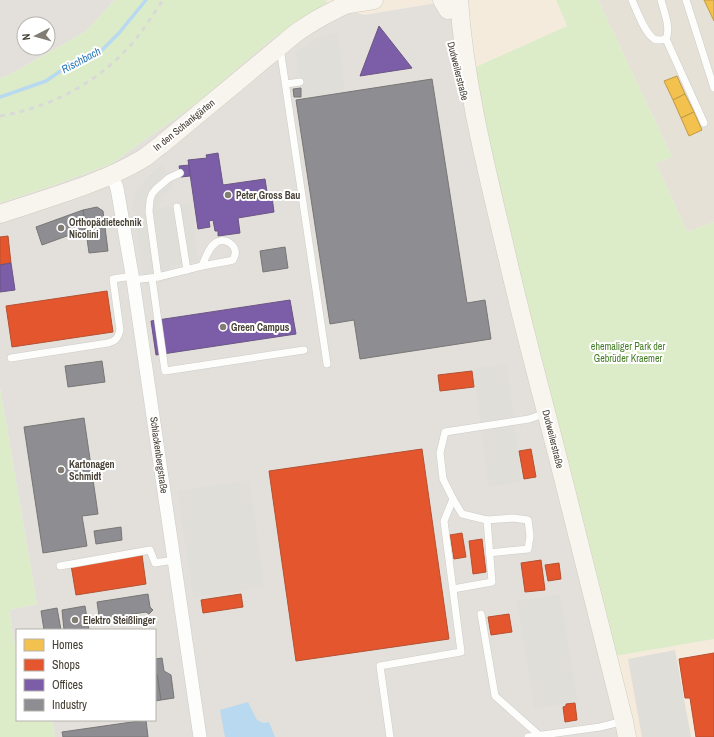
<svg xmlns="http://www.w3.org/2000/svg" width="714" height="737" viewBox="0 0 714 737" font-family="'Archivo Narrow',sans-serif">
<rect width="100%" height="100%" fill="#f0efea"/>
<path fill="#e5e1d7" d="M598,0H714V222L687,232L656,163L672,157Z"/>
<g fill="#f4ebdc">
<path d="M326,0H455L364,15L327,3Z"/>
<path d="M463,0H556L567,26L469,70Z"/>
<path d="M714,639V737H633L615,656Z"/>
</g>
<g fill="#e3e0db" fill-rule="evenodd">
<path d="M0,0H115L85,32L7,76L0,78ZM24,24H48V48H24Z"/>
<path d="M455,0L469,70L633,737H55L52,720H155V630H17V651H16L9,610L37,604L0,388V203L54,185L111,164L195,104L272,39L327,3L364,15Z"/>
</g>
<g fill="#ddecc8">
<path d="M115,0H326L327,3L272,39L195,104L111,164L54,185L0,203V78L7,76L85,32Z"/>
<path d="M556,0H598L672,157L656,163L687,232L714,222V639L615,656L469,70L567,26Z"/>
<path d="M0,388L37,604L9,610L16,651H17V720H52L55,737H0Z"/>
</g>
<g fill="#e0ded9">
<path d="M332,33H338L345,92L301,99L296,52L315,39Z"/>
<path d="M162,165L174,184L167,192L157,208L191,204L198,262L170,266L172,280L145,286L132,206L137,190L153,172Z"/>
<path d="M507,364L522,482L488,487L473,368Z"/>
<path d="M250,480L264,587L193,598L177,491Z"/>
<path d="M560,594L578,702L534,709L516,601Z"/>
<path d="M675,650L691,737H642L628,659Z"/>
</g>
<path fill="#b8d9f0" d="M248,702L257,720L264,723L269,722L275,737H225L220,710Z"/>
<g fill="#f2c14e" stroke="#bf9a46">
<path d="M704,0H714V21Z"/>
<path d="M677,76L685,94L673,100L664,81Z"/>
<path d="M685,94L694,112L681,118L673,100Z"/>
<path d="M694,112L702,130L689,136L681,118Z"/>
</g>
<g fill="#e4572e" stroke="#b55030">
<path d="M8,236L11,263L0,265V237Z"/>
<path d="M107,291L113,332L12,347L6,306Z"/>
<path d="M472,371L474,387L440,391L438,375Z"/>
<path d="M422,449L449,639L296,661L269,471Z"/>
<path d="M531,449L536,477L524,479L519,451Z"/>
<path d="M462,533L466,557L454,559L450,535Z"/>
<path d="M482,539L486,572L473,574L469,541Z"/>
<path d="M142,555L146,584L76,595L71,565Z"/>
<path d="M541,560L545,590L525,592L521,563Z"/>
<path d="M559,563L561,579L548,581L545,565Z"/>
<path d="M241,594L243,607L203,613L201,600Z"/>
<path d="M509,614L512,632L491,635L488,617Z"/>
<path d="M714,653V737H696L690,698H685L679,659Z"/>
<path d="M575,703L577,720L565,722L563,707L566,706V704Z"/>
</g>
<g fill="#7b5ea7" stroke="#6b5585">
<path d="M379,26L412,68L360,76Z"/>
<path d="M218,153L223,185L265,179L267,192L263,193L264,198L272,197L274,212L238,218L240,233L218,236V231H215L213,220L209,221L210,227L198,229L188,160L207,158L206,155Z"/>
<path d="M189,165L190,176L181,177L179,166Z"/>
<path d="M11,263L15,290L0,292V265Z"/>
<path d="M290,300L296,334L156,355L151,321Z"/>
</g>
<g fill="#8d8d92" stroke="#787676">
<path d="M432,79L467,303L485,300L491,339L360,359L354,320L330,324L296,100Z"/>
<path d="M301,88V97H294L293,89Z"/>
<path d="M97,207L103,211L108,251L89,253L83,210Z"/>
<path d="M83,210L86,229L42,245L36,227Z"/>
<path d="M285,247L288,268L263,272L260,251Z"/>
<path d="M102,361L105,382L68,387L65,366Z"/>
<path d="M84,418L98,514L82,516L87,546L43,553L24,427Z"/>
<path d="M121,527L122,540L96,544L94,531Z"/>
<path d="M148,594L150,607L153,610L149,614L146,612L114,617L115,620L100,623L97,602Z"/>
<path d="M85,606L89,630H64L62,610Z"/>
<path d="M57,608L61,630H44L41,611Z"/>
<path d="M162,658L164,671L171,675L174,698L161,700L157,675H155V659Z"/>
<path d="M155,675H157L161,700L155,701Z"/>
<path d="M146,720L148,737H63L62,732Z"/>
</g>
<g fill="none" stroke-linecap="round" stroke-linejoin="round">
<path stroke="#b8d9f0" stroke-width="3.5" d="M0,97L46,81L75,61L99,53L119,33L146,0"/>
<g stroke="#ceccc7" stroke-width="8">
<g id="lane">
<path d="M632,0C637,11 644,32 654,39C658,41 662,40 666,39C671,28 664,12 661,0"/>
<path d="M686,0L714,88"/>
<path d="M666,39L704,123"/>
<path d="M280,48L327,364"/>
<path d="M286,84L300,82"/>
<path d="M177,207L187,270"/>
<path d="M158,277L149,211L150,200L152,194L156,189L169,178L180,173"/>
<path d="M152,278L165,371L304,350"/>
<path d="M133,280L158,277L202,266L229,261L233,260C235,256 236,254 235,250C233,243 224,238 217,242C209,246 205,259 202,266"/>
<path d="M11,358L108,343C116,341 118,338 120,330L113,279L132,276"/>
<path d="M453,499L462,514L487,520L513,518L528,520L530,536L528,549L489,553"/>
<path d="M60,566L150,550L155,563L174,560"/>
<path d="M453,589L492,582L487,520"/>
<path d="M481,614L494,690L495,696L539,735V737"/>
<path d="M390,737L380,666L461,652L444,521L453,499L443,479L440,453L445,432L529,419L546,413"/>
<path d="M528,737L600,727L624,721"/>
</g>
</g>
<g stroke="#ceccc7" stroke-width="14">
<path id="street" d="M112,175L117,188L133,280L200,737"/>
</g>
<g stroke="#d0ccc0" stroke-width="19">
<g id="secondary">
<path d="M442,0L448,10"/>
<path d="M459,0C465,87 487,171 507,256C522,322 540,388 557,454C580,543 602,632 624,721L627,737"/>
<path d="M349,4L374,0"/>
<path d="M0,214C47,198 101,184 144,158C150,154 155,149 161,145L296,33C309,24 322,16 335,10C342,6 349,4 356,0"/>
</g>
</g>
<use href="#lane" stroke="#fdfdfc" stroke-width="7"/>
<use href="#street" stroke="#fdfdfc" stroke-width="13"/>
<use href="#secondary" stroke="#f7f5ee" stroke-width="18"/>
<path stroke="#d9d9d8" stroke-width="3" stroke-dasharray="5 5" stroke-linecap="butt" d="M0,116C47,108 92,86 125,51C140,36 151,17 163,0"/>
</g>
<g fill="#827d74" stroke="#fff" stroke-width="1.5">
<circle cx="228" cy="195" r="4"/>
<circle cx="61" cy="228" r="4"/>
<circle cx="223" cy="327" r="4"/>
<circle cx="61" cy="470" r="4"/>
<circle cx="75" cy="620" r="4"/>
</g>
<g text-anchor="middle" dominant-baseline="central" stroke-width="4" stroke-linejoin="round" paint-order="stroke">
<g font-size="10" fill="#474035" stroke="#fff">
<text transform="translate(458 71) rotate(76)">Dudweilerstraße</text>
<text transform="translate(184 125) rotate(-39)">In den Schankgärten</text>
<text transform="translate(553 439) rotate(76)">Dudweilerstraße</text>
<text transform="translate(159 455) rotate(82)">Schlackenbergstraße</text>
</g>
<g font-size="10" font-weight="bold" fill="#474035" stroke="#fff" text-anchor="start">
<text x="236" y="195">Peter Gross Bau</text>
<text x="69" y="222">Orthopädietechnik<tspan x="69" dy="12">Nicolini</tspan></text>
<text x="231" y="327">Green Campus</text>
<text x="69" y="464">Kartonagen<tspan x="69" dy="12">Schmidt</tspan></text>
<text x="83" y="620">Elektro Steißlinger</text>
</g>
<g font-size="10" fill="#447c26" stroke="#fff">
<text x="628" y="346">ehemaliger Park der<tspan x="628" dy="12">Gebrüder Kraemer</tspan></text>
</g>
<g font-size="11" font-style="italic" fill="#2978b8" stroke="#fff">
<text transform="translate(81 60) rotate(-28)">Rischbach</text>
</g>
</g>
<rect x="16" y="629" width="140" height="92" fill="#ffffff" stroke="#b5b3ae"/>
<rect x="24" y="639" width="20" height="12" fill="#f2c14e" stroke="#b5b3ae"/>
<text x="52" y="649" font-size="12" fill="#474035">Homes</text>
<rect x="24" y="659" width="20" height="12" fill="#e4572e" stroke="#b5b3ae"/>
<text x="52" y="669" font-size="12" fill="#474035">Shops</text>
<rect x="24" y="679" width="20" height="12" fill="#7b5ea7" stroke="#b5b3ae"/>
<text x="52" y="689" font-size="12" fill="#474035">Offices</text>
<rect x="24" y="699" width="20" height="12" fill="#8d8d92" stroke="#b5b3ae"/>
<text x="52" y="709" font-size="12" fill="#474035">Industry</text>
<g transform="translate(36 36) rotate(264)"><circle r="19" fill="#ffffff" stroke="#b5b3ae"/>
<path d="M0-3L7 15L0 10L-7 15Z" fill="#827d74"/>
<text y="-6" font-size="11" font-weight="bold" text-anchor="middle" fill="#474035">N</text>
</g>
</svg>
